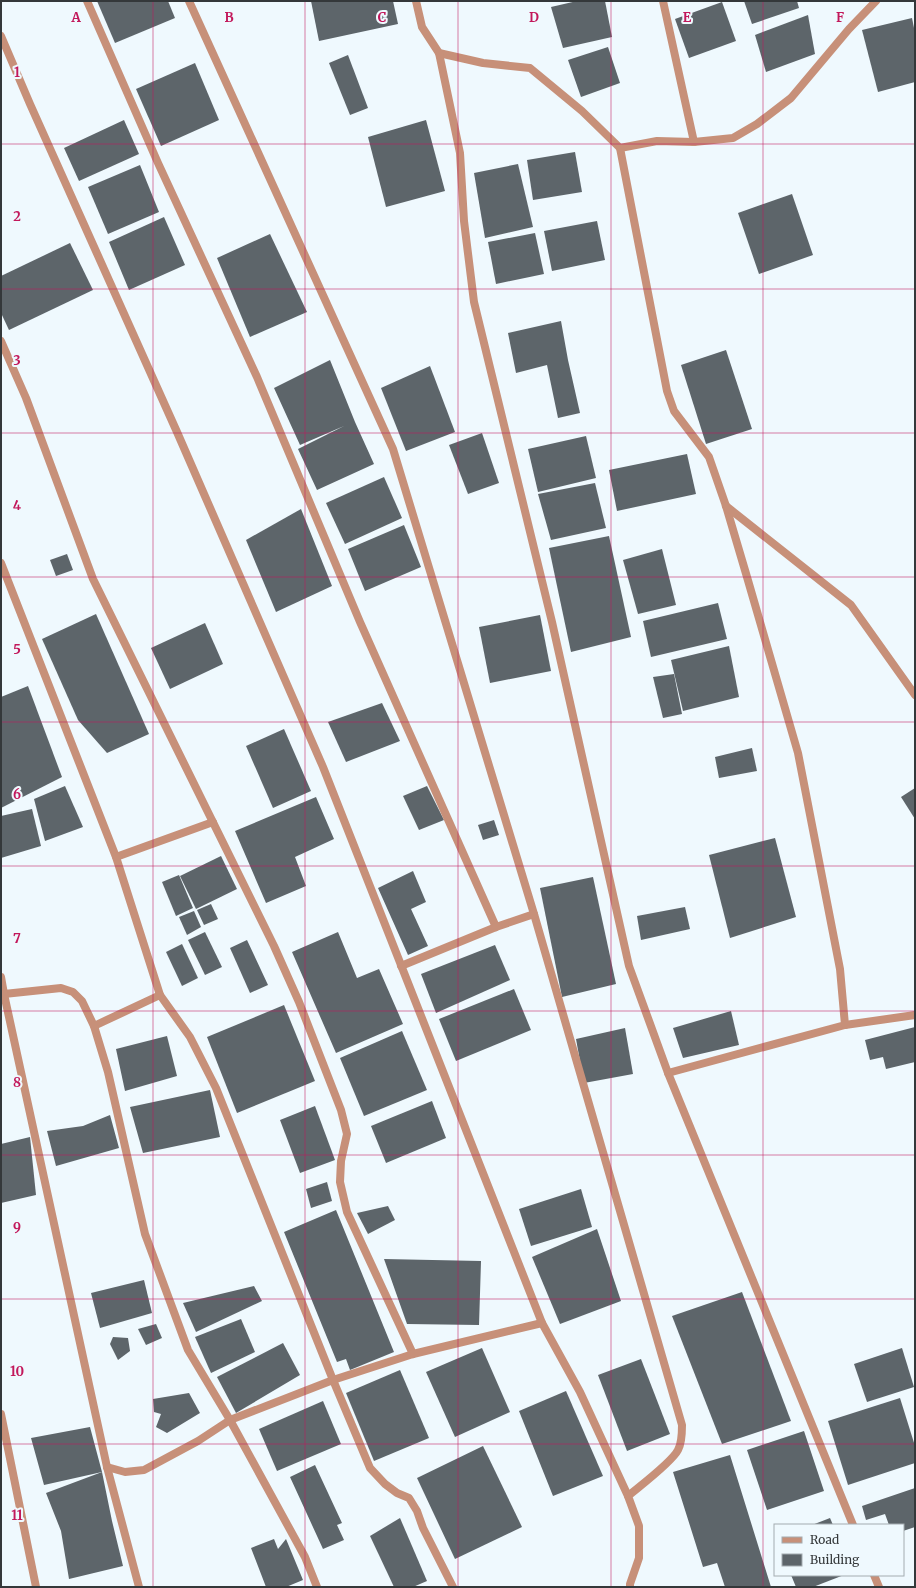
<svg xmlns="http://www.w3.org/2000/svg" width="916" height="1588" viewBox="0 0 916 1588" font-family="Merriweather,serif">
<rect width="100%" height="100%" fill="#eff9fe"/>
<g fill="#5d656a">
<path d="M97,1H168L175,18L115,43Z"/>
<path d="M311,1H393L398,24L319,41Z"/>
<path d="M577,1H605L612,37L563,48L551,7Z"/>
<path d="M744,1H797L799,8L752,24Z"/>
<path d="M722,2L736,41L689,58L675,19Z"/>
<path d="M808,15L815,54L766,72L755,35Z"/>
<path d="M912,18L915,33V82L878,92L862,30Z"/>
<path d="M608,47L620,83L581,97L568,60Z"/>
<path d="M348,55L368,108L350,115L329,63Z"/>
<path d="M195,63L219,120L161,146L136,89Z"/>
<path d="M124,120L139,154L79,181L64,148Z"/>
<path d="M426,120L445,191L386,207L368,137Z"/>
<path d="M575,152L582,192L533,200L527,160Z"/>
<path d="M518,164L533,227L485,238L474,173Z"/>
<path d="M140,165L159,212L108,234L88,187Z"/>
<path d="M792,194L813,255L759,274L738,213Z"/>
<path d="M164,217L185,265L129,290L109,242Z"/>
<path d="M597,221L605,260L552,271L544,231Z"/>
<path d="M535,233L544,274L496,284L488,242Z"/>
<path d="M270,234L307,312L250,337L217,258Z"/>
<path d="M70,243L93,290L9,330L1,313V276Z"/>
<path d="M561,321L568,360L580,413L558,418L547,365L516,373L508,333Z"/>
<path d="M726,350L752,429L706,444L681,365Z"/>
<path d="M330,360L355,422L374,464L317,490L298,449L344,426L300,445L274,388Z"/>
<path d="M430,366L455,432L406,451L381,388Z"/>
<path d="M482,433L499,483L468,494L449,445Z"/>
<path d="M586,436L596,478L538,492L528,449Z"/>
<path d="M687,454L696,494L617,511L609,470Z"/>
<path d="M384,477L402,518L345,544L326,503Z"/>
<path d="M595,483L606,528L551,540L538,494Z"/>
<path d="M301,509L332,586L276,612L246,540Z"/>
<path d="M404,525L421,567L365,591L348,549Z"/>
<path d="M609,536L631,637L571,652L549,548Z"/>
<path d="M662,549L676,605L638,614L623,560Z"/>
<path d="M67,554L73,570L56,576L50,560Z"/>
<path d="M718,603L727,639L651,657L643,621Z"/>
<path d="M96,614L149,734L107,753L78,720L42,639Z"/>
<path d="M540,615L551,671L490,683L479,627Z"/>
<path d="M205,623L223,664L170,689L151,648Z"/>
<path d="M729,646L739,697L683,711L671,660Z"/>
<path d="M674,674L682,714L663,718L653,677Z"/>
<path d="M28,686L62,777L1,808V697Z"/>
<path d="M382,703L400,741L346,762L328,722Z"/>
<path d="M284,729L311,791L273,808L246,746Z"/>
<path d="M752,748L757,771L719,778L715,757Z"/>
<path d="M65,786L83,827L45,841L34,799Z"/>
<path d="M427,786L444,820L419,830L403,796Z"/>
<path d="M915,788V819L901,797Z"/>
<path d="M316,797L334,839L295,857L306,886L266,903L235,831Z"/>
<path d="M32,809L41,846L1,858V816Z"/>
<path d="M494,820L499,835L483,840L478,825Z"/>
<path d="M775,838L796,917L730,938L709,855Z"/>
<path d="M221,856L237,889L196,909L180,876Z"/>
<path d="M413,871L426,902L411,909L428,946L408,955L378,888Z"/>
<path d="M179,875L193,908L176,916L162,882Z"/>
<path d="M593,877L616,984L562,997L540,888Z"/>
<path d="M211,904L218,919L204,925L197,910Z"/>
<path d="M685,907L690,929L641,940L637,916Z"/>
<path d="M194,911L201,927L187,935L179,917Z"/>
<path d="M205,932L222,967L205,975L188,940Z"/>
<path d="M338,932L357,978L379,969L403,1024L336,1053L292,952Z"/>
<path d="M247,940L268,985L250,993L230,948Z"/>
<path d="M182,944L198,978L182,986L166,952Z"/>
<path d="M495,945L510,980L436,1013L421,974Z"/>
<path d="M514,989L531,1030L456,1061L439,1019Z"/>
<path d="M284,1005L315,1081L237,1113L207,1037Z"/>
<path d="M731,1011L739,1045L683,1058L673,1028Z"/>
<path d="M915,1027V1062L886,1069L883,1057L870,1060L865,1040Z"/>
<path d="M625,1028L633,1074L584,1083L576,1039Z"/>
<path d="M402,1031L427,1090L364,1116L340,1058Z"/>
<path d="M167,1036L177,1076L125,1091L116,1049Z"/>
<path d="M210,1090L220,1137L143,1153L130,1107Z"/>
<path d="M432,1101L446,1138L386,1163L371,1126Z"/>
<path d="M315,1106L335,1160L300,1173L280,1120Z"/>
<path d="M110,1115L119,1148L56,1166L47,1131L83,1126Z"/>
<path d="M30,1137L36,1195L1,1203V1144Z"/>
<path d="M327,1182L332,1201L311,1208L306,1189Z"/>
<path d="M581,1189L592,1227L531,1246L519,1209Z"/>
<path d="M388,1206L395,1220L368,1234L357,1213Z"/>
<path d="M336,1210L394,1352L350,1370L346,1359L337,1362L284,1232Z"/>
<path d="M597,1229L621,1301L560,1324L532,1257Z"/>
<path d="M384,1259L481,1261L479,1325L407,1324Z"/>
<path d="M144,1280L152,1313L100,1328L91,1293Z"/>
<path d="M254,1286L262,1301L196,1332L183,1303Z"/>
<path d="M742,1292L791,1421L722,1444L672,1316Z"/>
<path d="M241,1319L255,1352L211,1373L195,1337Z"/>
<path d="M156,1324L162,1338L146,1345L138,1329Z"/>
<path d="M113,1337L128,1338L130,1351L118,1360L110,1344Z"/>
<path d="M283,1343L300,1375L236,1413L217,1377Z"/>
<path d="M482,1348L510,1412L455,1437L426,1372Z"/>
<path d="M902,1348L914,1387L867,1402L854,1364Z"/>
<path d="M641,1359L670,1434L627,1451L598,1375Z"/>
<path d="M400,1370L429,1438L374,1461L346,1393Z"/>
<path d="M566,1391L603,1476L553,1496L519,1411Z"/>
<path d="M189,1393L200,1413L167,1433L156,1427L161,1414L154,1412L153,1399Z"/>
<path d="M900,1398L915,1446V1463L848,1485L828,1421Z"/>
<path d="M323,1401L341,1444L277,1471L259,1429Z"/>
<path d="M90,1427L102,1472L112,1521L123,1566L69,1579L61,1531L46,1493L102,1472L44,1485L31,1438Z"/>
<path d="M804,1431L824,1491L767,1510L747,1450Z"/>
<path d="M483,1446L522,1527L455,1559L417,1478Z"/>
<path d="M730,1455L771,1587H725L717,1563L703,1567L673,1472Z"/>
<path d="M315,1465L342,1523L337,1525L344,1540L323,1549L290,1477Z"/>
<path d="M915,1488V1527L903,1531V1525H889L885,1514L866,1520L862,1506Z"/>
<path d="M400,1518L427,1581L413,1587H394L370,1536Z"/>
<path d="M830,1518L833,1525H812Z"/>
<path d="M274,1539L278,1549L286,1539L303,1580L286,1587H266L251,1548Z"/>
<path d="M791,1575H844L813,1587H796Z"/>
</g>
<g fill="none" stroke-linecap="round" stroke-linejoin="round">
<g stroke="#c79079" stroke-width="8">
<path d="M87,1L158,163L257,377L360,622L496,927"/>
<path d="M189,1L393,449L534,914L682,1425C682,1433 682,1443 678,1450C672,1462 640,1486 628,1496L639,1526V1558L630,1584V1587"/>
<path d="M416,1L422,27L439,53L483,63L530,68L582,111L620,148L657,141L694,142L733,138L757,124L791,98L849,29L876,1"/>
<path d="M663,1L694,142"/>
<path d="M1,36L30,104L177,432L323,767L542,1323L580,1392L628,1496"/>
<path d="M439,53L460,153L464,221L474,302L552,622L629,966L668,1073L853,1525"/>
<path d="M620,148L667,391L674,411L709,457L726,506L747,577L798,753L840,969L845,1025L668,1073"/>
<path d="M1,341L26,398L93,579L274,946L299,1002L341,1110L347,1134L341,1161L340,1182L347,1212L413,1354"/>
<path d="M726,506L851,605L915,695"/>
<path d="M1,563L116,857L160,995"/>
<path d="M116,857L213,822"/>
<path d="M401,966L496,927L534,914"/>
<path d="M1,977L4,994L61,988L73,992L82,1001L94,1026L108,1072L145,1234L188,1350L230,1420L333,1380L413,1354L542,1323"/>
<path d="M4,994L107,1467L139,1587"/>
<path d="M845,1025L915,1015"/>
<path d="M94,1026L160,995L190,1037L216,1088L333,1380L370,1468L385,1484L397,1493L409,1498L417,1511L423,1528L453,1587"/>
<path d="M1,1414L36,1587"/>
<path d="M107,1467L125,1472L144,1470L198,1441L230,1420L305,1557L317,1587"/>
<path d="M874,1575L879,1587"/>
</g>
</g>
<path fill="none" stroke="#c2185b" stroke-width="1" stroke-opacity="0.55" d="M153,1V1587M305,1V1587M458,1V1587M611,1V1587M763,1V1587M1,144H915M1,289H915M1,433H915M1,577H915M1,722H915M1,866H915M1,1011H915M1,1155H915M1,1299H915M1,1444H915"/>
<g font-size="13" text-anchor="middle" font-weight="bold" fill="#c2185b" stroke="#eff9fe" stroke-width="4" stroke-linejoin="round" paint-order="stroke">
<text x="76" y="22">A</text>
<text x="229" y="22">B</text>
<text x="382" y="22">C</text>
<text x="534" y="22">D</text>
<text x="687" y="22">E</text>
<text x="840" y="22">F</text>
<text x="17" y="77">1</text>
<text x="17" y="221">2</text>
<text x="17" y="365">3</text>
<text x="17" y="510">4</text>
<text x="17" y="654">5</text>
<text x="17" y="799">6</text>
<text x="17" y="943">7</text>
<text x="17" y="1087">8</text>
<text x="17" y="1232">9</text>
<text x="17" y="1376">10</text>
<text x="17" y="1520">11</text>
</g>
<rect width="916" height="1588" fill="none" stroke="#34383a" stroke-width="4"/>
<rect x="774" y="1524" width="130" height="52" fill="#eff9fe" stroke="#a4acb0"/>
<rect x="782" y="1537" width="20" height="6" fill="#c79079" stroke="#a4acb0"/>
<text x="810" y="1544" font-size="12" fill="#34383a">Road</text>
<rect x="782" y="1554" width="20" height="12" fill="#5d656a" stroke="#a4acb0"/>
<text x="810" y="1564" font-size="12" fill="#34383a">Building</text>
</svg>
